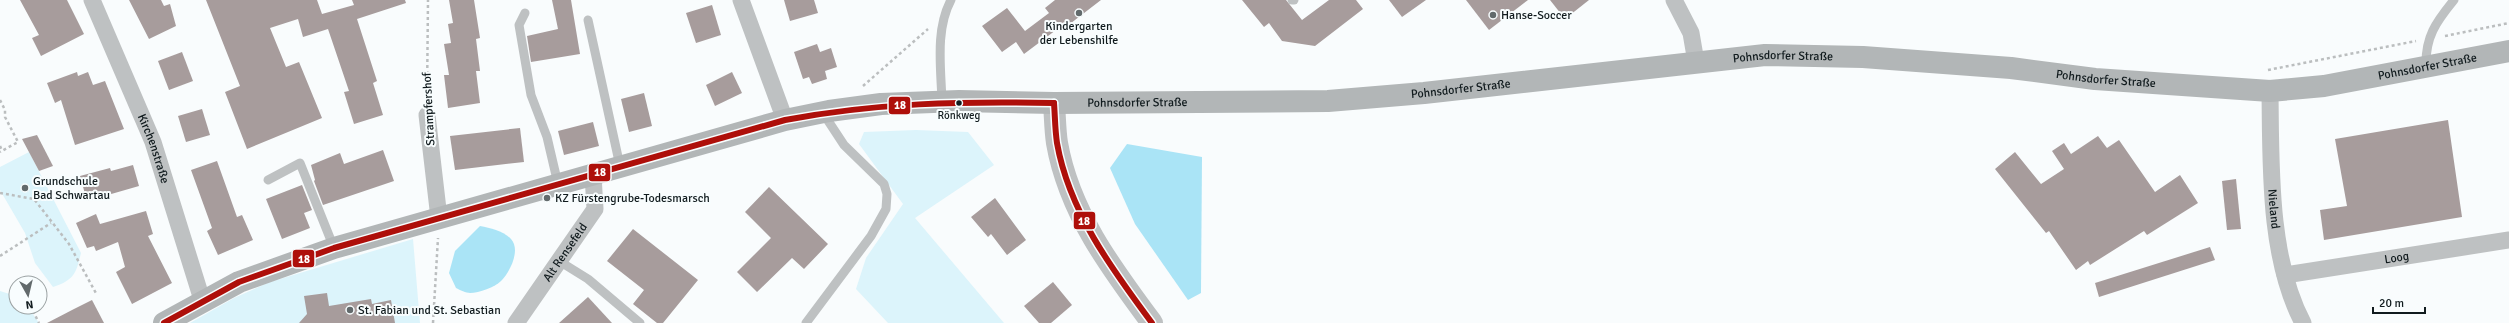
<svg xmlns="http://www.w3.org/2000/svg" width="2509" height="323" viewBox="0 0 2509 323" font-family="Signika,sans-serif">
<rect width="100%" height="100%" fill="#f9fcfd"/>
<g fill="#dcf4fb">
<path d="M916,130L968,132L994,165L915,218L1004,323H888L856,289L866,258L903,204L859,144L864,132Z"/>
<path d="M29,152L81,253C76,274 74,280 53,287L35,263L25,233L0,190V167Z"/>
<path d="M413,239L420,323H190L234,298L270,282Z"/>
<path d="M0,291L16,296V307H28L39,323H0Z"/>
</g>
<g fill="#aae4f6">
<path d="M1127,144L1202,157L1201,293L1188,300L1135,224L1110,168Z"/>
<path d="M480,226C491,228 503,231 511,239C521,250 510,272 501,281C495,287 479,293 470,293C466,293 460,290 456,288L449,273L455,251Z"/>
</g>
<g fill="#a79c9c">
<path d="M20,0H67L84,34L41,56L32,38L39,35Z"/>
<path d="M129,0H161L164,6L170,4L176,26L149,39Z"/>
<path d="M206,0H317L322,14L354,5L352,0H405L406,3L357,19L377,81L373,83L383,115L354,124L344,92L349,91L328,29L303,37L298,19L270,28L286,67L299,62L322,118L247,149L225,92L240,86Z"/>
<path d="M449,0H474L480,38L476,39L480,71H476L480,103L448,108L444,75H449L444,44L451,43L448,24L453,23Z"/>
<path d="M552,0H571L580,54L531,62L527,36L558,29Z"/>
<path d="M784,0H814L818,13L790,21Z"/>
<path d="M1055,0H1101L1062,30L1060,27L1024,54L1016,42L1002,52L982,26L1007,8L1025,31L1049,13L1045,8Z"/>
<path d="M1242,0H1286L1302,20L1329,0H1356L1363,9L1315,46L1282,41L1269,23L1264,27Z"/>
<path d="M1389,0H1426L1402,17Z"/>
<path d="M1466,0H1528L1489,30Z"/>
<path d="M1550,0H1589L1565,19Z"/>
<path d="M712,5L721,35L696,43L686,13Z"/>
<path d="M817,44L820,52L831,48L837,67L825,71L827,79L812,84L809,77L803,79L794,52Z"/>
<path d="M182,52L193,81L169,90L158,61Z"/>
<path d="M77,72L78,76L88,72L93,85L105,81L124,129L75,145L61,100L55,103L47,83Z"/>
<path d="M732,72L742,93L715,106L706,85Z"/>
<path d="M644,93L652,126L629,132L621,99Z"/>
<path d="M202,109L210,135L186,142L178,116Z"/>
<path d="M2448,120L2462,217L2324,240L2320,210L2347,206L2335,139Z"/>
<path d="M593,122L599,146L564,155L558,131Z"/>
<path d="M520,128L524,162L455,170L450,136Z"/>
<path d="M37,135L53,166L39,171L22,139Z"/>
<path d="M2098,136L2107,148L2119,140L2155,192L2180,175L2198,203L2147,235L2144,231L2090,265L2088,261L2076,270L2049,231L2046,233L1995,169L2015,152L2041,184L2064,169L2052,151L2064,143L2071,154Z"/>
<path d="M383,150L394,181L323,205L314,181L315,180L311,165L340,153L344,164Z"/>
<path d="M217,161L237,217L242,215L253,240L218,255L207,231L212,228L191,170Z"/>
<path d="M133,165L139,186L87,201L80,176L110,168L111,171Z"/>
<path d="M2236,179L2241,229L2227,230L2222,181Z"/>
<path d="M302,185L312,210L304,213L310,228L282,239L266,199Z"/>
<path d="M769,187L828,244L804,269L792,258L757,292L737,272L771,238L745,212Z"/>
<path d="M995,198L1026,240L1007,255L991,234L988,237L971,217Z"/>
<path d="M146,211L153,234L148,236L172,283L132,304L116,272L125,267L118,242L96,251L94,246L87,248L76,223L96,214L100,224Z"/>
<path d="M633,229L698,280L663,323H657L633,304L644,290L607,261Z"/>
<path d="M2210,247L2215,260L2099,297L2095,283Z"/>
<path d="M1053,282L1072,305L1051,323H1039L1024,306Z"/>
<path d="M327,293L329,306L371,299L372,304L391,300L395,323H299L307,314L304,296Z"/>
<path d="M588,297L612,323H559Z"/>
<path d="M92,300L104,323H47L74,309Z"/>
</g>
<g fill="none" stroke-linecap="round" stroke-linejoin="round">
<g stroke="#bbbebf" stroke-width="2.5" stroke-dasharray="3 3" stroke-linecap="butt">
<path d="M2445,36L2509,23"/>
<path d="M2268,70L2416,41"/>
<path d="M863,86L928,29"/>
<path d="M427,98L428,0"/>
<path d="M0,100L5,110V117L18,142L0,152"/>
<path d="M0,146L2,151"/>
<path d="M0,193L34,199L69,244L97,295"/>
<path d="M0,256L51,223"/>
<path d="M33,311L39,323"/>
<path d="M433,323L438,238"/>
</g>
<g stroke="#bec1c2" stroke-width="9">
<path d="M1292,0H1294"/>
<path d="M525,13L519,25L531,95L547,137L558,184"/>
<path d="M588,20L620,166"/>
<path d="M2426,67C2425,37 2436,22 2454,0"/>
<path d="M942,102C941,68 935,30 951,0"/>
<path d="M268,180L300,163L334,248"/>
<path d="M559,261L588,279L640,323"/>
<path d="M806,323L871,236L886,209L887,194L884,184L844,145L823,113"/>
</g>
<g stroke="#bec1c2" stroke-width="17">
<path id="s1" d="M92,0L153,142L203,303"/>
<path d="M741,0L785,120"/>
<path d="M1674,0L1691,33L1696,62"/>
<path id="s2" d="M2270,91C2271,164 2268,257 2303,323"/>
<path d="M427,115L439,218"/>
<path id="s3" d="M2285,275L2509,240"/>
<path id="s4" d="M516,323L595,209L593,175"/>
</g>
<path stroke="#bec1c2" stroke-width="22" d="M1054,103C1055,116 1055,130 1057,143C1069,212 1111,268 1152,323"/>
<path stroke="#b2b6b7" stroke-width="22" id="s5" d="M164,323L239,282L334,248L785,120L829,111L881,104L959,101L1054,103L1328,101L1424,93L1765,55L1863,57L2011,68L2095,79L2270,91L2324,86L2509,51"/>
<g stroke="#f8fdfe" stroke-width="9">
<g id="bus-1">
<path d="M1054,103C1055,116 1055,130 1057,143C1069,211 1111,268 1152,323"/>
<path d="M164,323L239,282L334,248L785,120C874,103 963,101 1054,103"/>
</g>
</g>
<use href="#bus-1" stroke="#ae0f0a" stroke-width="6"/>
</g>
<g fill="#626a6c" stroke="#f8fdfe" stroke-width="1.5">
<circle cx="1079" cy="13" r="4"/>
<circle cx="1493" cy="15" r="4"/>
<circle cx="25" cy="188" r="4"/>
<circle cx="547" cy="198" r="4"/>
<circle cx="350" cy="310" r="4"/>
</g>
<circle fill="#111b1e" stroke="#f8fdfe" stroke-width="1.5" cx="959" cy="103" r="3.5"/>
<g text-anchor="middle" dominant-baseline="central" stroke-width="4" stroke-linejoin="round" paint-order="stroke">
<g font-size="11" fill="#111b1e" stroke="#f8fdfe">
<text x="959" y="115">Rönkweg</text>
</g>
<g font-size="12" fill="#111b1e" stroke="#f8fdfe" text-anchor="start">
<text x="1501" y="15">Hanse-Soccer</text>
<text x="1079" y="26" text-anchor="middle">Kindergarten<tspan x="1079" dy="14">der Lebenshilfe</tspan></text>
<text x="33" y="181">Grundschule<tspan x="33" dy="14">Bad Schwartau</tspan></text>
<text x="555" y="198">KZ Fürstengrube-Todesmarsch</text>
<text x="358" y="310">St. Fabian und St. Sebastian</text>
</g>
<g font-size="12" fill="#111b1e" stroke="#f8fdfe">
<text stroke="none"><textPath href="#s5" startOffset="1657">Pohnsdorfer Straße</textPath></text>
<text stroke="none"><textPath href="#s5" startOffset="2305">Pohnsdorfer Straße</textPath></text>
<text stroke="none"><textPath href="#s5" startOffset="1981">Pohnsdorfer Straße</textPath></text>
<text stroke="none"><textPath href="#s5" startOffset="1333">Pohnsdorfer Straße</textPath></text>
<text stroke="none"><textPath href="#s5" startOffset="1009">Pohnsdorfer Straße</textPath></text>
<text transform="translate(429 109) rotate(-93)">Strampfershof</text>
<text stroke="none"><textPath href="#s1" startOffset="161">Kirchenstraße</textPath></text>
<text stroke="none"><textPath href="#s2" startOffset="118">Nieland</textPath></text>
<text stroke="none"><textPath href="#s4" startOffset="86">Alt Rensefeld</textPath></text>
<text stroke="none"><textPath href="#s3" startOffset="113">Loog</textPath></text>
</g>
</g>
<g stroke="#f8fdfe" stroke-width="1.5">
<rect x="888" y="96" width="23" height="19" rx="4" fill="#ae0f0a"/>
<rect x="588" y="163" width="23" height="19" rx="4" fill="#ae0f0a"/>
<rect x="1073" y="211" width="23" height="19" rx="4" fill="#ae0f0a"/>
<rect x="292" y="249" width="23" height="19" rx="4" fill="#ae0f0a"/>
</g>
<g font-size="11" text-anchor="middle" font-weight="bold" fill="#fff">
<text x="900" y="109">18</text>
<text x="600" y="176">18</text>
<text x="1084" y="225">18</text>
<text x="304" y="263">18</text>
</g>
<g transform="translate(28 295) rotate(172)"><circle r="19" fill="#f8fdfe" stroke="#9ca3a4"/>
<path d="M0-3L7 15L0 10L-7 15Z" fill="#626a6c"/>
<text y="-6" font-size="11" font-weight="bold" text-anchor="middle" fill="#111b1e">N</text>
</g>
<path d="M2373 307v6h52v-6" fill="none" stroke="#111b1e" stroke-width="2"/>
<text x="2379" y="307" font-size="12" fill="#111b1e" stroke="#f8fdfe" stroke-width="3" paint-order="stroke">20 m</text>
</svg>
